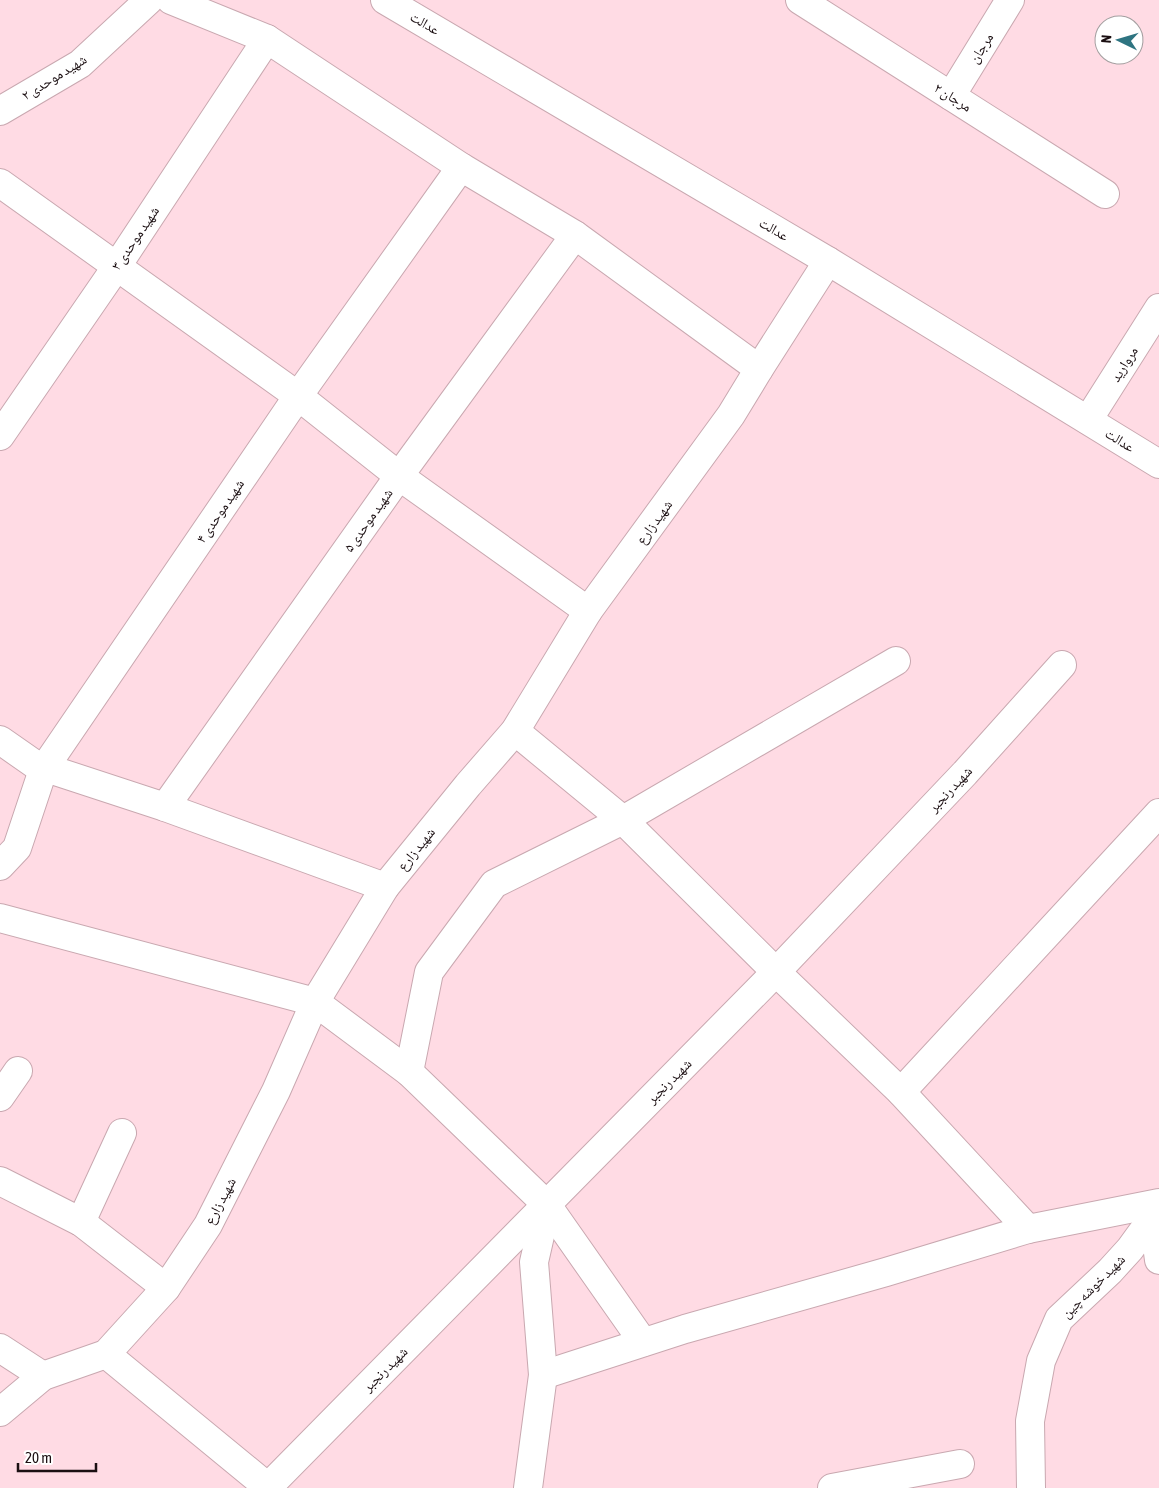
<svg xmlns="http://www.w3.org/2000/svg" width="1159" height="1488" viewBox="0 0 1159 1488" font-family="'Asap Condensed','Noto Naskh Arabic',sans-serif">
<rect width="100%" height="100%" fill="#ffdbe4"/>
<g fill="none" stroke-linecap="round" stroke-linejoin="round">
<g stroke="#c9a8b0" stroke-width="30">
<g id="street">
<path d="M171,0L267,39L461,167L575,235L759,369"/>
<path d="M800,0L1105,194"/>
<path d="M951,96L1010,0"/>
<path d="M0,183L298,396L399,476L588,611"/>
<path d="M1088,420L1159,308"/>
<path d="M0,436L117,266L267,39"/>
<path d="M0,740L43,770L46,768L165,807L385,887"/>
<path d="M165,807L399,476L575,235"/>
<path d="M0,866L17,848L43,770L298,396L461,167"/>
<path d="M0,918L315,1002L409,1072L547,1205L643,1342"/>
<path d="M409,1072L429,972L494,884L623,820L896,661"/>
<path d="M901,1092L1159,813"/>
<path d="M0,1097L18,1071"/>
<path d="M0,1181L81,1222L166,1288"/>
<path d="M81,1222L122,1133"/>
<path d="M1159,1241L1157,1245L1159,1260"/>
<path d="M0,1348L43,1376"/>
<path d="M106,1354L269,1488"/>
<path d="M832,1488L960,1464"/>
</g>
</g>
<g stroke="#c9a8b0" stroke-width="30">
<g id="secondary">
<path d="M385,0L828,261L1159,464"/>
<path d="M0,111L80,64L149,0"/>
<path d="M515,731L623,820L776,972L901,1092L1028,1229"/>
<path d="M543,1375L685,1329L886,1272L1028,1229L1159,1203"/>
<path d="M0,1412L43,1376L106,1354L166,1288L208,1225L276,1091L315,1002L385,887L468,785L515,731L588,611L731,415L759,369L828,261"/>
<path d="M267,1488L776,972L965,773L1062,665"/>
<path d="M528,1488L543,1375L534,1262L547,1205"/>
<path d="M1031,1488L1030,1421L1041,1361L1059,1319L1110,1271L1130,1249L1159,1209"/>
</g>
</g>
<use href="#street" stroke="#fff" stroke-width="28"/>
<use href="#secondary" stroke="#fff" stroke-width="28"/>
</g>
<g text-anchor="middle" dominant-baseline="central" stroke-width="5" stroke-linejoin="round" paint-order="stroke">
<g font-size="14" fill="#1b0f12" stroke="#fff">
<text transform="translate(425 23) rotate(30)">عدالت</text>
<text transform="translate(981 48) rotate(-58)">مرجان</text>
<text transform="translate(54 77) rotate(-32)">شهید موحدی ۲</text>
<text transform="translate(953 97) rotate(32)">مرجان ۲</text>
<text transform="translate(774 229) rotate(30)">عدالت</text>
<text transform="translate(135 238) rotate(-56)">شهید موحدی ۳</text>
<text transform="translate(1124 364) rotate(-58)">مروارید</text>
<text transform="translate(1120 440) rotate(32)">عدالت</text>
<text transform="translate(220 511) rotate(-56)">شهید موحدی ۴</text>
<text transform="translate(368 520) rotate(-55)">شهید موحدی ۵</text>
<text transform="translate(654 522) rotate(-54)">شهید زارع</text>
<text transform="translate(950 789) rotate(-47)">شهید رنجبر</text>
<text transform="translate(416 849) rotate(-51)">شهید زارع</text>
<text transform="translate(669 1081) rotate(-45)">شهید رنجبر</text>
<text transform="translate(220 1201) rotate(-62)">شهید زارع</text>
<text transform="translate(1093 1286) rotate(-45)">شهید خوشه چین</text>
<text transform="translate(385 1369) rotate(-45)">شهید رنجبر</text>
</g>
</g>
<g transform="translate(1119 40) rotate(275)"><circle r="24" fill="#ffffff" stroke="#a49fa0"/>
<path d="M0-4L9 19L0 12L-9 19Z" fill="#2e7481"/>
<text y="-8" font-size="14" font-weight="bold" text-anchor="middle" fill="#1b0f12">N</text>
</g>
<path d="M18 1463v8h78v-8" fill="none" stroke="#1b0f12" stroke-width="2.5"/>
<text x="25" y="1463" font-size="15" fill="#1b0f12" stroke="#ffffff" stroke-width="4" paint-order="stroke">20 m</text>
</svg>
